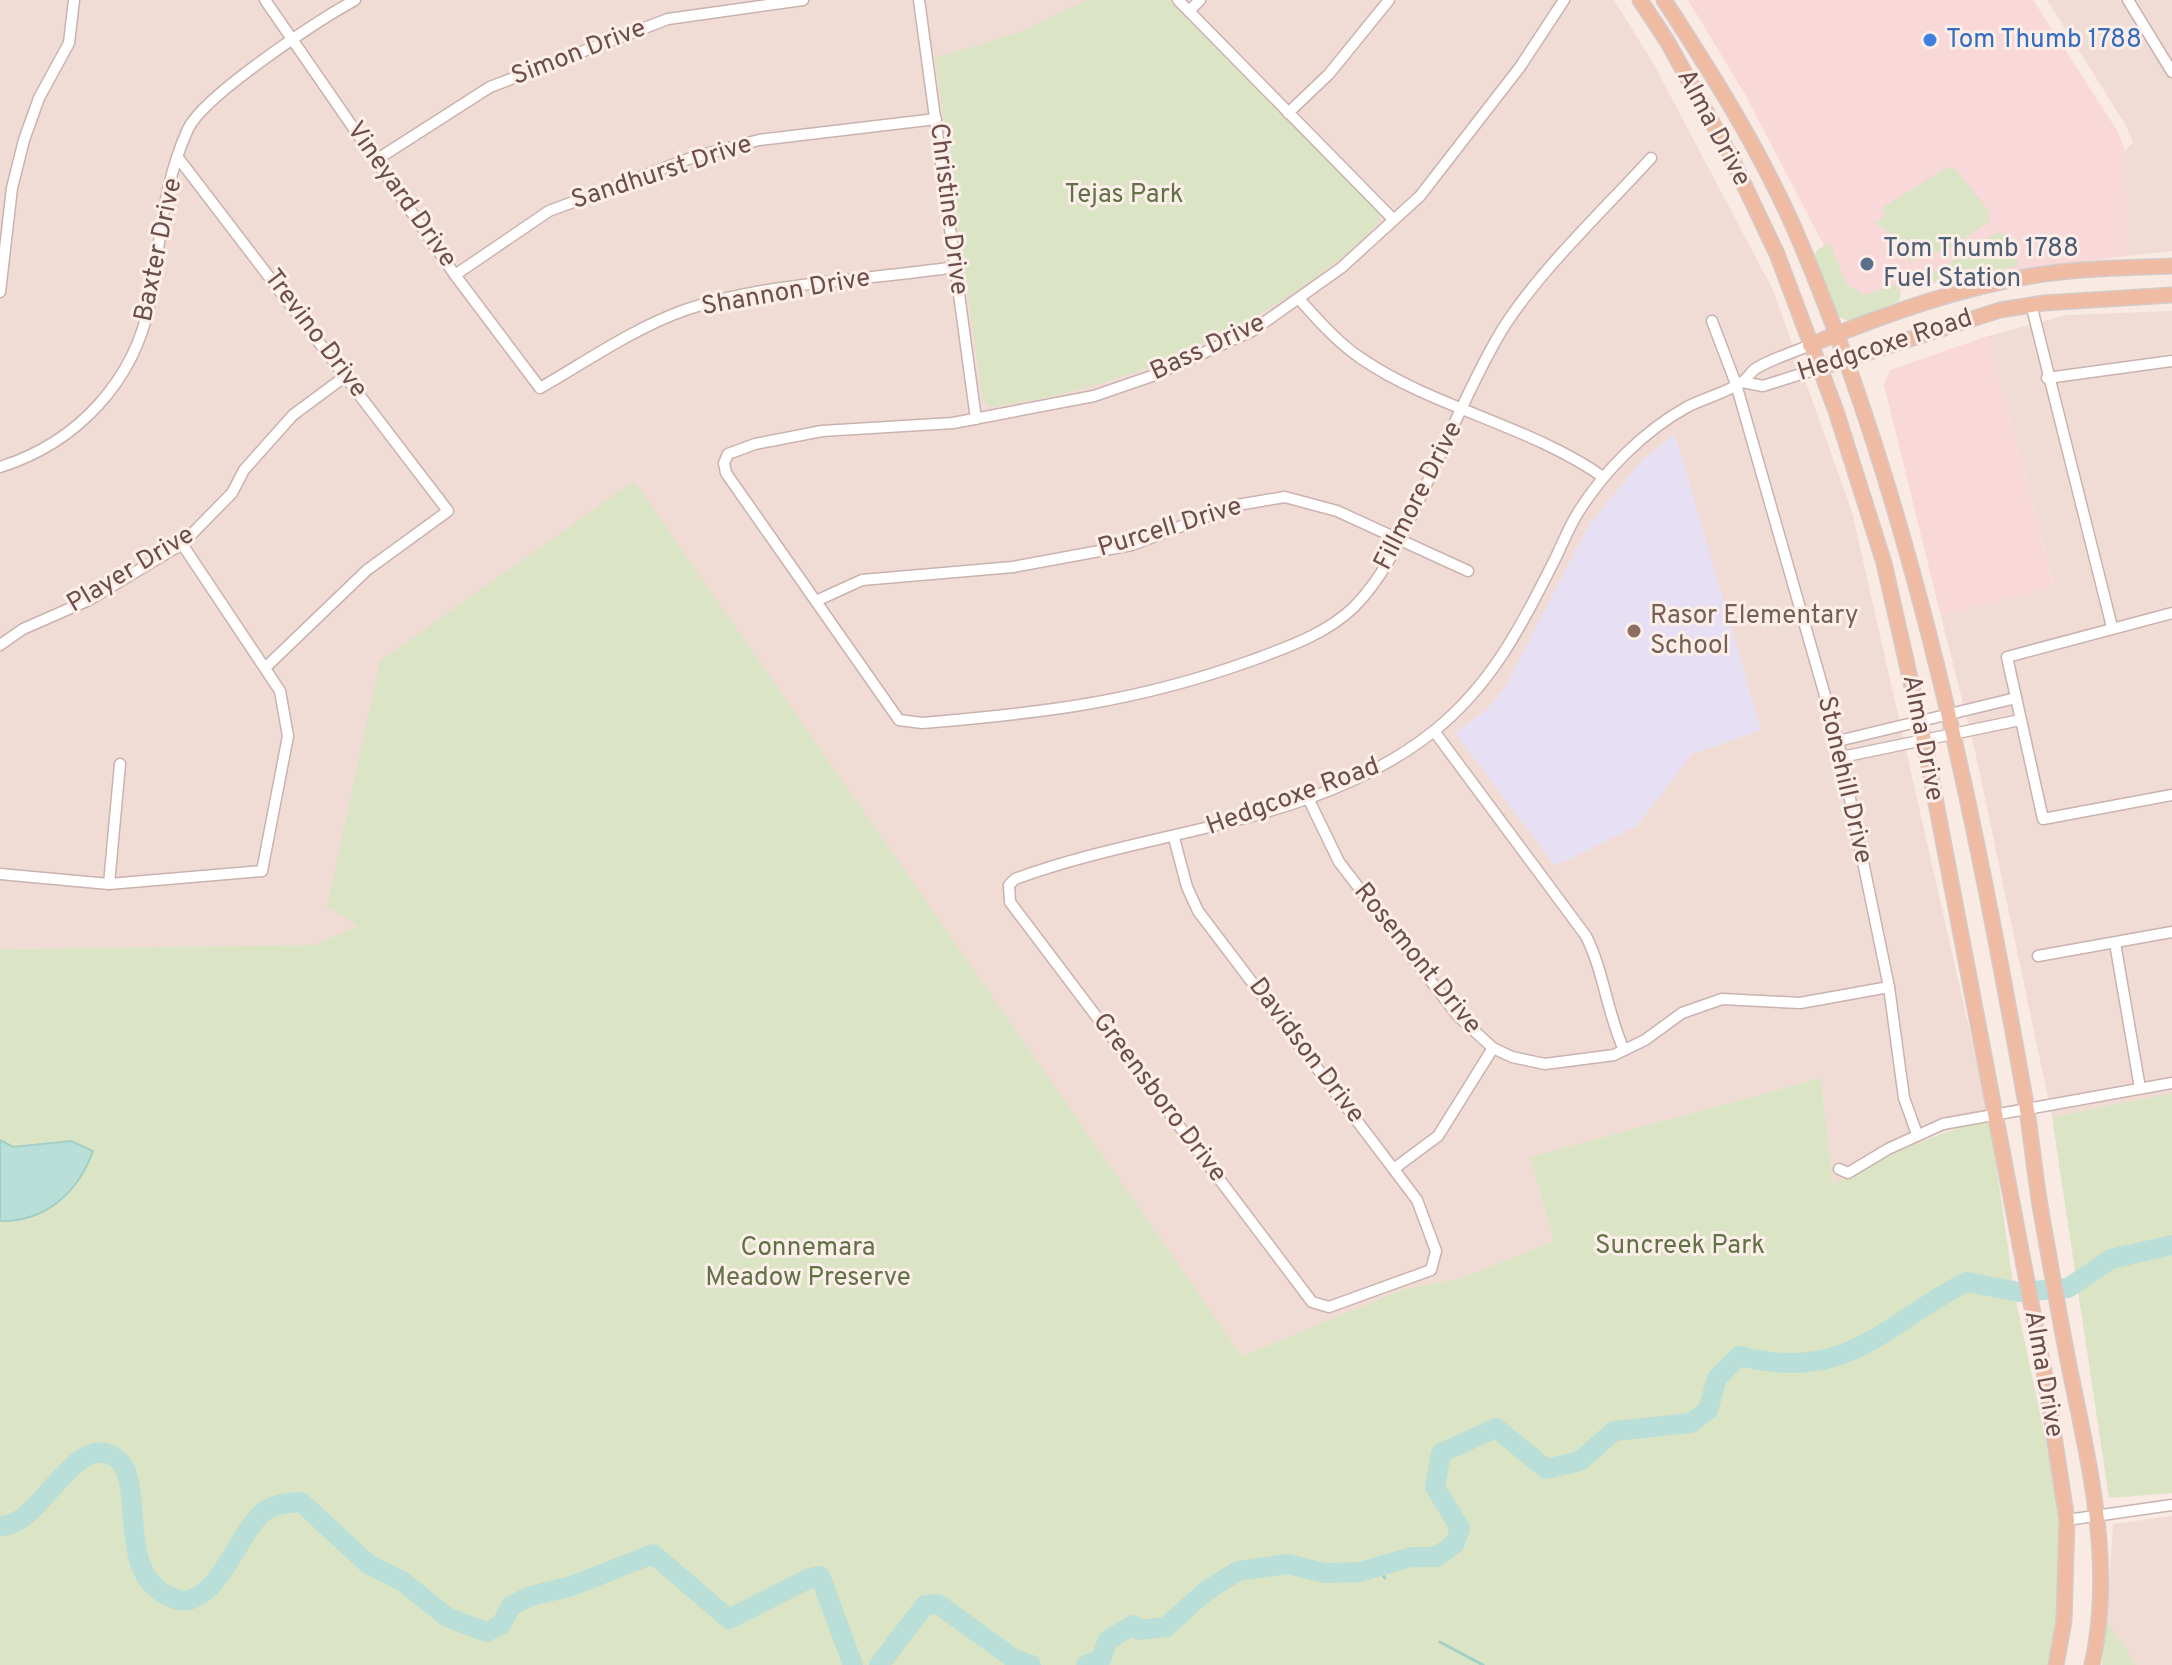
<svg xmlns="http://www.w3.org/2000/svg" width="2172" height="1665" viewBox="0 0 2172 1665" font-family="Overpass,sans-serif">
<rect width="100%" height="100%" fill="#f9eae3"/>
<g fill="#f1dcd5">
<path d="M0,0H1614L1652,61L1773,290L1852,512L1990,1120L1937,1134L1898,1150L1833,1186L1821,1078L1530,1157L1554,1241L1462,1278L1404,1289L1242,1356L633,481L360,926L313,945L0,949Z"/>
<path d="M2047,0H2172V251L2127,256L2125,151L2133,142L2125,124Z"/>
<path d="M2172,311V1093L2052,1117L1975,751L1941,616L2054,585L1988,336L2066,315Z"/>
<path d="M2172,1516V1665H2136L2107,1620L2113,1524Z"/>
</g>
<g fill="#f8d8d8">
<path d="M1688,0H2033L2118,132L2125,151L2127,256L1953,279L1874,296L1853,295L1834,265L1746,96Z"/>
<path d="M1988,336L2054,586L1941,616L1884,385L1890,370Z"/>
</g>
<path fill="#e7e0f5" d="M1675,434L1761,730L1692,754L1637,826L1555,866L1455,733L1487,709L1505,687L1590,523L1643,460Z"/>
<g fill="#dbe4c4">
<path d="M1087,0H1169L1378,210L1380,218C1366,241 1338,260 1317,276C1221,347 1109,391 991,407L983,401L935,58L1017,33Z"/>
<path d="M1948,167L1955,169L1989,211L1990,221L1949,249L1910,262L1896,237L1870,220L1877,223L1886,214L1882,208Z"/>
<path d="M1996,233L2006,234L2015,247L2018,264L2014,267L1919,284L1920,276L1941,269Z"/>
<path d="M1830,243L1847,285L1865,295L1895,284L1901,293L1899,301L1849,321L1838,316L1814,258L1817,250Z"/>
<path d="M634,481L1242,1356L1404,1289L1462,1278L1554,1241L1530,1157L1821,1078L1833,1185C1884,1157 1932,1133 1990,1120L2014,1291L2063,1522L2062,1603L2053,1665H0V949L313,945L359,926L327,907L380,661Z"/>
<path d="M2172,1093V1493L2109,1498L2052,1117Z"/>
<path d="M2107,1620L2136,1665H2102Z"/>
</g>
<path fill="#badfd9" stroke="#a2d0c9" stroke-width="2" d="M0,1140L13,1147L71,1141L93,1151C78,1193 45,1222 0,1221Z"/>
<g fill="none" stroke-linecap="round" stroke-linejoin="round">
<g stroke="#a2d0c9" stroke-width="3">
<path d="M1377,1567L1385,1578"/>
<path d="M1440,1642L1483,1665"/>
</g>
<g stroke="#badfd9" stroke-width="20">
<path d="M0,1526C39,1528 71,1437 111,1455C150,1472 113,1567 165,1594C172,1598 179,1602 188,1600C220,1594 238,1536 261,1514C272,1504 287,1503 301,1502L368,1564L402,1581L447,1617L486,1632L501,1625L511,1606L531,1596L572,1586L653,1554L729,1619L810,1578L820,1576L853,1665"/>
<path d="M879,1665L925,1605L938,1604L1014,1659L1031,1665"/>
<path d="M1086,1665L1101,1659L1108,1640L1133,1625L1138,1630L1166,1627L1206,1591L1238,1571L1287,1564L1325,1573L1360,1572L1411,1557H1437L1455,1543L1460,1528L1435,1487L1441,1453L1496,1428L1546,1469L1580,1461L1614,1431L1691,1423L1708,1410L1717,1378L1739,1356C1848,1383 1880,1327 1966,1282L2019,1292L2068,1288L2111,1259L2172,1245"/>
</g>
<g stroke="#cab2ae" stroke-width="13">
<g id="minor">
<path d="M265,0L455,275L540,388C587,361 634,328 685,310C766,282 870,280 955,267"/>
<path d="M919,0L976,419"/>
<path d="M1178,0L1393,219"/>
<path d="M1564,0L1520,67L1420,196L1341,268L1252,331L1152,376L1094,396L953,423L822,431L755,444L728,454L724,463L726,473L899,720L922,723C1043,713 1137,702 1253,660C1288,647 1326,634 1354,607C1384,577 1401,538 1419,500C1444,447 1467,392 1495,342C1529,280 1603,211 1651,158"/>
<path d="M2128,0L2172,72"/>
<path d="M1189,11L1200,0"/>
<path d="M1288,113L1329,74L1389,0"/>
<path d="M179,159L448,511L367,570L266,667"/>
<path d="M376,160L490,87L547,65L668,19L803,0"/>
<path d="M455,275L549,211L691,158L759,140L936,119"/>
<path d="M0,292L12,188L24,140L39,98L69,43L74,0"/>
<path d="M1300,300C1319,321 1338,343 1362,359C1434,408 1531,426 1603,477"/>
<path d="M2031,304L2112,627"/>
<path d="M1712,321L1736,384L1838,741L1889,987L1904,1098L1917,1134"/>
<path d="M2047,378L2172,361"/>
<path d="M1742,382L1763,386L1820,368"/>
<path d="M0,467C77,443 135,381 150,301C161,241 162,186 188,129C204,95 319,20 355,0"/>
<path d="M816,601L862,580L1013,567L1132,545L1237,505L1285,497L1337,511L1468,571"/>
<path d="M2172,613L2007,657L2043,819L2172,795"/>
<path d="M0,645L23,629L89,600L182,544L232,493L244,470L293,415L347,375"/>
<path d="M1434,731L1586,936C1604,972 1607,1013 1624,1050"/>
<path d="M1838,741L2016,698"/>
<path d="M1842,757L2020,720"/>
<path d="M1307,796L1339,862L1458,1016L1493,1048L1512,1057L1545,1064L1614,1055L1645,1040L1682,1013L1722,999L1800,1003L1889,987"/>
<path d="M1174,838L1187,887L1198,911L1417,1200L1436,1251L1431,1270L1329,1307L1312,1302L1010,902L1009,885L1015,879C1152,828 1315,826 1434,731C1490,686 1520,629 1552,565C1561,548 1568,528 1579,511C1605,470 1644,431 1687,407C1704,398 1726,393 1742,382C1747,379 1750,373 1755,369C1771,359 1792,353 1810,345"/>
<path d="M0,874L109,884L262,871L288,736L280,691L182,544"/>
<path d="M109,884L120,764"/>
<path d="M2115,943L2140,1088"/>
<path d="M2038,956L2172,932"/>
<path d="M1395,1168L1438,1136L1493,1048"/>
<path d="M1839,1169L1848,1173L1888,1149L1943,1124L2172,1083"/>
<path d="M2067,1520L2172,1505"/>
</g>
</g>
<g stroke="#d3cac9" stroke-width="17">
<g id="major">
<path d="M1640,0L1667,41L1729,153L1777,254L1836,411L1884,563L1924,740L2044,1371L2067,1520L2064,1621L2056,1665"/>
<path d="M1664,0C1715,78 1765,158 1801,244C1916,518 1974,812 2026,1104C2032,1141 2035,1179 2042,1217C2051,1268 2060,1320 2070,1371C2090,1467 2114,1568 2092,1665"/>
<path d="M1810,345C1875,318 1956,289 2026,277C2074,268 2123,268 2172,266"/>
<path d="M1820,368L2000,310L2044,303L2172,295"/>
</g>
</g>
<use href="#minor" stroke="#fff" stroke-width="10"/>
<use href="#major" stroke="#f0bba3" stroke-width="14"/>
</g>
<circle fill="#3f7fe0" stroke="#fceee8" stroke-width="3" cx="1930" cy="40" r="8"/>
<circle fill="#5c6f8a" stroke="#fceee8" stroke-width="3" cx="1867" cy="264" r="8"/>
<circle fill="#8d6e63" stroke="#fceee8" stroke-width="3" cx="1634" cy="631" r="8"/>
<g text-anchor="middle" dominant-baseline="central" stroke-width="6" stroke-linejoin="round" paint-order="stroke">
<g font-size="26" fill="#366cbe" stroke="#fceee8" text-anchor="start">
<text x="1946" y="40">Tom Thumb 1788</text>
</g>
<g font-size="26" fill="#6d4e4c" stroke="#fceee8">
<text transform="translate(579 53) rotate(-21)">Simon Drive</text>
<text transform="translate(1713 128) rotate(62)">Alma Drive</text>
<text transform="translate(662 173) rotate(-18)">Sandhurst Drive</text>
<text transform="translate(401 195) rotate(55)">Vineyard Drive</text>
<text transform="translate(948 209) rotate(83)">Christine Drive</text>
<text transform="translate(159 250) rotate(-78)">Baxter Drive</text>
<text transform="translate(786 293) rotate(-10)">Shannon Drive</text>
<text transform="translate(315 334) rotate(53)">Trevino Drive</text>
<text transform="translate(1885 346) rotate(-18)">Hedgcoxe Road</text>
<text transform="translate(1208 348) rotate(-25)">Bass Drive</text>
<text transform="translate(1419 496) rotate(-63)">Fillmore Drive</text>
<text transform="translate(1170 528) rotate(-17)">Purcell Drive</text>
<text transform="translate(131 570) rotate(-31)">Player Drive</text>
<text transform="translate(1922 738) rotate(79)">Alma Drive</text>
<text transform="translate(1844 780) rotate(77)">Stonehill Drive</text>
<text transform="translate(1293 797) rotate(-20)">Hedgcoxe Road</text>
<text transform="translate(1417 959) rotate(51)">Rosemont Drive</text>
<text transform="translate(1306 1051) rotate(53)">Davidson Drive</text>
<text transform="translate(1159 1098) rotate(53)">Greensboro Drive</text>
<text transform="translate(2043 1374) rotate(80)">Alma Drive</text>
</g>
<g font-size="26" fill="#607246" stroke="#fceee8">
<text x="1124" y="195">Tejas Park</text>
<text x="1680" y="1246">Suncreek Park</text>
<text x="808" y="1248">Connemara<tspan x="808" dy="30">Meadow Preserve</tspan></text>
</g>
<g font-size="26" fill="#4e5e75" stroke="#fceee8" text-anchor="start">
<text x="1883" y="249">Tom Thumb 1788<tspan x="1883" dy="30">Fuel Station</tspan></text>
</g>
<g font-size="26" fill="#785e54" stroke="#fceee8" text-anchor="start">
<text x="1650" y="616">Rasor Elementary<tspan x="1650" dy="30">School</tspan></text>
</g>
</g>
</svg>
